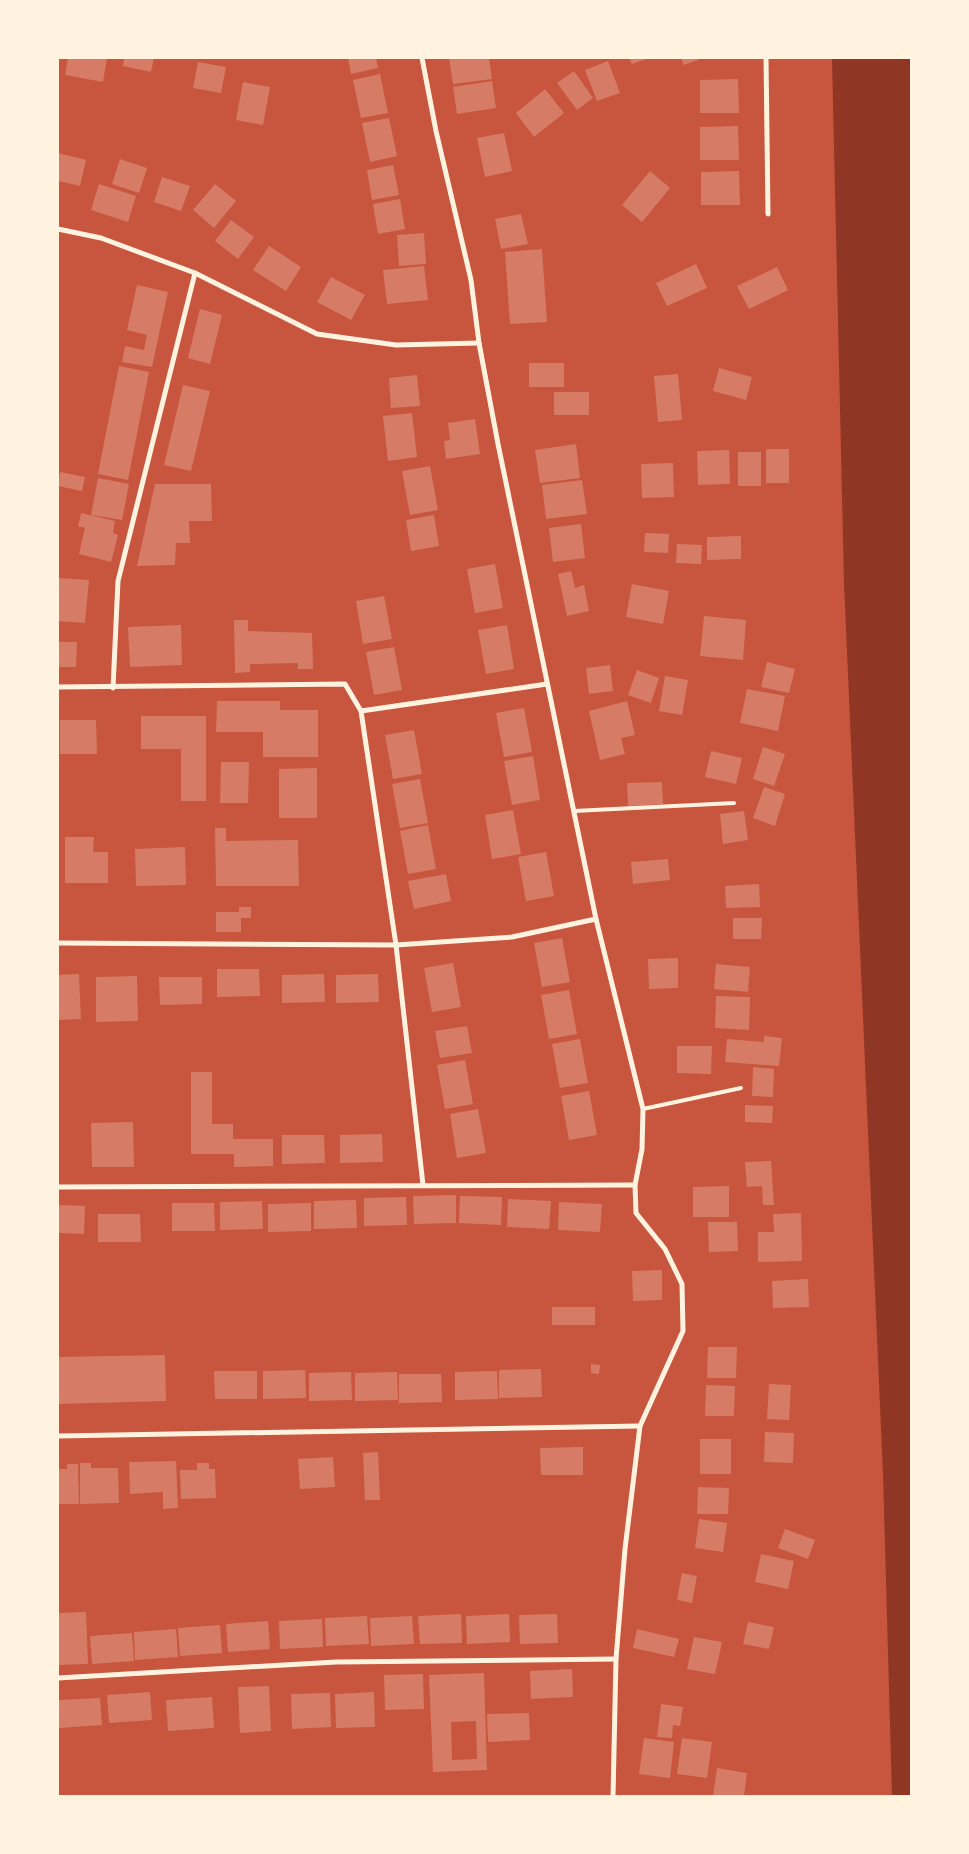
<svg xmlns="http://www.w3.org/2000/svg" width="969" height="1854" viewBox="0 0 969 1854" font-family="Jost,sans-serif">
<rect width="100%" height="100%" fill="#c8553d"/>
<path fill="#8f3625" d="M832,58H912L911,1796H892L883,1474L844,583Z"/>
<g fill="#d67c66" fill-rule="evenodd">
<path d="M68,58H107L103,82L65,75Z"/>
<path d="M124,58H154L151,72L123,66Z"/>
<path d="M348,58H376L378,68L351,74Z"/>
<path d="M449,58H489L492,79L453,84Z"/>
<path d="M629,58H649L632,64Z"/>
<path d="M681,58H703L684,65Z"/>
<path d="M608,61L620,93L597,101L585,70Z"/>
<path d="M198,62L226,67L221,93L193,88Z"/>
<path d="M574,71L593,98L577,110L557,83Z"/>
<path d="M380,74L388,113L361,118L353,80Z"/>
<path d="M738,79L739,113H700V80Z"/>
<path d="M492,81L496,108L457,114L453,87Z"/>
<path d="M243,82L270,87L263,125L236,120Z"/>
<path d="M545,89L564,113L534,137L516,113Z"/>
<path d="M389,118L397,156L370,162L362,123Z"/>
<path d="M738,126L739,160H700V127Z"/>
<path d="M504,133L512,171L485,177L477,138Z"/>
<path d="M58,153L86,160L80,186L58,181Z"/>
<path d="M120,159L147,168L139,193L112,184Z"/>
<path d="M393,165L399,195L372,200L367,170Z"/>
<path d="M650,171L670,188L642,222L622,205Z"/>
<path d="M739,171L740,205H701V172Z"/>
<path d="M162,177L190,186L181,211L154,202Z"/>
<path d="M99,184L136,196L128,222L91,210Z"/>
<path d="M215,184L236,201L214,228L193,210Z"/>
<path d="M400,199L405,229L378,234L373,204Z"/>
<path d="M521,214L528,244L501,249L495,219Z"/>
<path d="M231,220L254,237L238,259L215,241Z"/>
<path d="M424,233L426,264L399,266L397,235Z"/>
<path d="M269,246L301,267L286,291L253,270Z"/>
<path d="M542,249L547,322L510,324L505,252Z"/>
<path d="M696,264L707,288L667,306L656,283Z"/>
<path d="M424,266L428,300L387,304L383,270Z"/>
<path d="M777,267L788,290L749,309L737,286Z"/>
<path d="M331,277L365,295L351,320L317,302Z"/>
<path d="M137,285L168,292L152,367L122,362L125,346L144,350L147,335L127,330Z"/>
<path d="M200,309L222,315L210,364L188,358Z"/>
<rect x="529" y="363" width="35" height="24"/>
<path d="M119,366L149,372L128,480L98,474Z"/>
<path d="M719,368L752,377L746,400L713,391Z"/>
<path d="M678,374L682,420L658,422L654,376Z"/>
<path d="M417,375L420,406L391,408L389,378Z"/>
<path d="M183,385L210,391L191,471L164,465Z"/>
<rect x="554" y="392" width="35" height="23"/>
<path d="M412,413L417,457L388,461L383,416Z"/>
<path d="M475,419L480,454L446,459L444,441L450,440L448,423Z"/>
<path d="M576,444L580,478L540,483L535,450Z"/>
<rect x="766" y="449" width="23" height="34"/>
<path d="M729,450L730,484L698,485L697,451Z"/>
<rect x="738" y="452" width="23" height="34"/>
<path d="M673,463L674,497L642,498L641,464Z"/>
<path d="M430,466L438,510L410,515L402,471Z"/>
<path d="M60,472L85,477L82,491L58,486Z"/>
<path d="M98,478L129,484L122,520L91,515Z"/>
<path d="M582,480L587,514L546,519L542,485Z"/>
<path d="M155,484H211L212,521H189L190,543H176L175,565L137,566Z"/>
<path d="M81,513L115,521L113,533L118,535L111,562L79,554L85,528L78,526Z"/>
<path d="M434,515L439,546L411,551L406,520Z"/>
<path d="M581,524L585,558L553,562L549,528Z"/>
<path d="M645,533L669,534L668,553L644,552Z"/>
<path d="M741,536V559L707,560V537Z"/>
<path d="M677,544L702,545L701,564L676,563Z"/>
<path d="M495,564L503,608L475,613L467,569Z"/>
<path d="M571,571L575,588L584,585L589,611L567,616L558,574Z"/>
<path d="M58,578L89,580L85,623L58,621Z"/>
<path d="M632,584L669,591L663,624L626,617Z"/>
<path d="M384,596L392,639L363,644L356,601Z"/>
<path d="M704,616L746,620L743,660L700,656Z"/>
<path d="M234,620H248V631L312,633L313,669H298V663L250,664V672L235,673Z"/>
<path d="M181,625L182,665L130,667L128,627Z"/>
<path d="M507,625L514,669L486,674L478,630Z"/>
<path d="M58,642H77L76,667H58Z"/>
<path d="M394,647L402,690L374,695L366,652Z"/>
<path d="M767,662L795,669L789,693L761,687Z"/>
<path d="M610,665L613,691L589,694L586,668Z"/>
<path d="M637,670L659,678L651,703L628,695Z"/>
<path d="M665,676L688,680L682,715L659,711Z"/>
<path d="M747,689L785,696L778,731L740,723Z"/>
<path d="M217,701H280V710H318V757H263V732H216Z"/>
<path d="M627,701L635,735L621,738L625,754L600,760L589,711Z"/>
<path d="M524,708L532,752L504,757L496,713Z"/>
<path d="M141,716H206V801H181V749H141Z"/>
<path d="M60,720H96L97,754H60Z"/>
<path d="M414,730L422,774L393,779L385,735Z"/>
<path d="M763,747L785,754L774,786L753,779Z"/>
<path d="M711,751L742,758L736,784L705,777Z"/>
<path d="M533,756L540,800L512,805L504,761Z"/>
<path d="M221,762H249L248,803H220Z"/>
<path d="M317,768V818H279V769Z"/>
<path d="M420,779L428,823L400,828L392,784Z"/>
<path d="M662,782L663,804L628,806L627,783Z"/>
<path d="M764,787L785,794L775,826L753,818Z"/>
<path d="M513,810L521,854L492,859L485,815Z"/>
<path d="M744,811L748,840L723,844L720,814Z"/>
<path d="M428,825L436,869L408,874L400,831Z"/>
<path d="M215,828H226V841L298,840L299,886H216Z"/>
<path d="M65,837H94L93,852H108V883H65Z"/>
<path d="M185,847L186,885L136,886L135,849Z"/>
<path d="M546,852L554,896L526,901L518,857Z"/>
<path d="M668,859L670,880L633,884L631,862Z"/>
<path d="M446,874L451,901L414,909L408,881Z"/>
<path d="M759,884L760,907L726,908L725,886Z"/>
<path d="M239,907H251V918H241V932H216V912H239Z"/>
<path d="M733,918H762L761,939H733Z"/>
<path d="M562,938L570,982L542,987L534,943Z"/>
<path d="M678,958V988L649,989L648,959Z"/>
<path d="M453,963L461,1007L432,1012L424,968Z"/>
<path d="M716,964L750,967L748,992L714,989Z"/>
<path d="M217,969H259L260,996L217,997Z"/>
<path d="M79,974L81,1019L58,1020V975Z"/>
<path d="M324,974L325,1002L282,1003V975Z"/>
<path d="M378,974L379,1002L336,1003V975Z"/>
<path d="M137,976L138,1021L96,1022V977Z"/>
<path d="M159,977H202V1004L160,1005Z"/>
<path d="M569,990L577,1034L549,1039L541,995Z"/>
<path d="M716,996L750,997L749,1030L715,1028Z"/>
<path d="M467,1026L472,1053L440,1058L435,1031Z"/>
<path d="M764,1036L782,1038L779,1066L725,1062L727,1039L764,1042Z"/>
<path d="M580,1039L588,1083L560,1088L552,1044Z"/>
<path d="M677,1046H712L711,1074L677,1073Z"/>
<path d="M465,1060L473,1104L445,1109L437,1065Z"/>
<path d="M753,1067L774,1069L773,1097L752,1096Z"/>
<path d="M191,1072H212V1124H233V1139H273V1166L234,1167V1154H191Z"/>
<path d="M589,1091L597,1135L569,1140L561,1096Z"/>
<path d="M745,1105L773,1106L772,1123L745,1122Z"/>
<path d="M478,1109L486,1153L457,1158L450,1114Z"/>
<path d="M133,1122L134,1167H92L91,1123Z"/>
<path d="M382,1134L383,1162L340,1163V1135Z"/>
<path d="M282,1135H324L325,1163L282,1164Z"/>
<path d="M771,1161L774,1205H763L762,1186L747,1187L745,1162Z"/>
<path d="M729,1186V1217H693V1187Z"/>
<path d="M456,1195V1223L414,1224L413,1196Z"/>
<path d="M460,1196L502,1197L501,1225L459,1223Z"/>
<path d="M406,1197L407,1225L364,1226V1198Z"/>
<path d="M508,1199L551,1201L549,1229L507,1227Z"/>
<path d="M356,1200L357,1228L314,1229V1201Z"/>
<path d="M262,1201L263,1229L220,1230V1202Z"/>
<path d="M559,1202L602,1204L600,1232L558,1230Z"/>
<path d="M172,1203H214L215,1231H172Z"/>
<path d="M311,1203V1231L268,1232V1204Z"/>
<path d="M58,1205L85,1206L84,1234L58,1233Z"/>
<path d="M801,1213L802,1261L758,1262V1232H774L773,1214Z"/>
<path d="M98,1214H140L141,1242H98Z"/>
<path d="M708,1222H737L738,1251L709,1252Z"/>
<path d="M662,1270V1300L633,1301L632,1271Z"/>
<path d="M808,1279L809,1307L773,1308L772,1281Z"/>
<rect x="552" y="1307" width="43" height="18"/>
<path d="M708,1347H737L736,1378H707Z"/>
<path d="M165,1355L166,1401L58,1404V1357Z"/>
<path d="M591,1364L600,1365L599,1374L591,1373Z"/>
<path d="M541,1369L542,1397L499,1398V1370Z"/>
<path d="M305,1370L306,1398L263,1399V1371Z"/>
<path d="M214,1371H257V1399H215Z"/>
<path d="M497,1371L498,1399L455,1400V1372Z"/>
<path d="M351,1372L352,1400L309,1401V1373Z"/>
<path d="M397,1372L398,1400L355,1401V1373Z"/>
<path d="M399,1374H441L442,1402L399,1403Z"/>
<path d="M769,1384L791,1385L789,1420L767,1419Z"/>
<path d="M706,1385L735,1386L734,1416H705Z"/>
<path d="M765,1432L794,1433L793,1463L764,1462Z"/>
<rect x="700" y="1439" width="31" height="35"/>
<path d="M583,1447V1475H541L540,1448Z"/>
<path d="M378,1452L380,1500H365L363,1453Z"/>
<path d="M333,1457L335,1487L300,1489L298,1459Z"/>
<path d="M176,1461L178,1508L163,1509V1492L130,1494L129,1462Z"/>
<path d="M80,1463H91V1468H118L119,1503L80,1504Z"/>
<path d="M197,1463H209V1469H215L216,1498L181,1499L180,1470H197Z"/>
<path d="M67,1464H78L79,1504H58V1469H67Z"/>
<path d="M698,1487L729,1488L728,1514H697Z"/>
<path d="M699,1519L727,1523L723,1552L695,1548Z"/>
<path d="M785,1529L815,1540L808,1559L778,1548Z"/>
<path d="M761,1554L794,1561L788,1589L755,1582Z"/>
<path d="M682,1573L697,1576L692,1603L677,1600Z"/>
<path d="M86,1612L88,1664L58,1665V1613Z"/>
<path d="M461,1614L462,1643L420,1644L418,1616Z"/>
<path d="M509,1614L510,1642L467,1644L466,1616Z"/>
<path d="M557,1614L558,1643L520,1644L519,1615Z"/>
<path d="M367,1616L369,1644L326,1646L325,1618Z"/>
<path d="M412,1616L414,1644L371,1646L370,1618Z"/>
<path d="M322,1619L323,1647L280,1649L279,1621Z"/>
<path d="M268,1621L270,1649L228,1652L226,1624Z"/>
<path d="M748,1622L774,1627L769,1649L743,1644Z"/>
<path d="M220,1625L222,1653L180,1656L178,1628Z"/>
<path d="M176,1629L178,1657L135,1660L134,1632Z"/>
<path d="M637,1629L679,1639L674,1657L633,1648Z"/>
<path d="M132,1633L134,1661L92,1664L90,1636Z"/>
<path d="M694,1637L722,1642L715,1674L687,1669Z"/>
<path d="M572,1669L573,1697L531,1699L530,1671Z"/>
<path d="M484,1673L487,1770L433,1772L429,1675ZM476,1721L477,1759L452,1760L451,1722Z"/>
<path d="M423,1674L424,1709L385,1710L384,1675Z"/>
<path d="M269,1686L271,1731L240,1733L238,1687Z"/>
<path d="M150,1692L152,1720L109,1723L107,1695Z"/>
<path d="M374,1692L375,1727L336,1728L335,1694Z"/>
<path d="M330,1693L331,1727L292,1729L291,1694Z"/>
<path d="M212,1697L214,1728L168,1731L166,1700Z"/>
<path d="M100,1698L102,1725L59,1728L58,1700Z"/>
<path d="M661,1704L683,1707L680,1726L673,1725L672,1738L657,1737Z"/>
<path d="M529,1713L530,1740L488,1742L487,1714Z"/>
<path d="M644,1738L674,1742L670,1778L639,1774Z"/>
<path d="M682,1738L712,1742L707,1778L677,1774Z"/>
<path d="M717,1768L747,1773L744,1796H713Z"/>
</g>
<g fill="none" stroke-linecap="round" stroke-linejoin="round">
<g stroke="#fff3e0" stroke-width="4">
<path d="M574,811L734,803"/>
<path d="M643,1109L741,1088"/>
</g>
<g stroke="#fff3e0" stroke-width="5">
<path d="M422,58L436,131L471,280L479,343L498,444L596,919L643,1109L642,1149L635,1185L636,1213L665,1249L682,1284L683,1331L640,1426L625,1549L616,1659L613,1796"/>
<path d="M766,58L768,214"/>
<path d="M58,229L101,238L195,273L317,334L396,345L479,343"/>
<path d="M58,687L345,684L361,711L396,945L423,1185"/>
<path d="M113,688L118,581L195,273"/>
<path d="M361,711L547,684"/>
<path d="M58,943L396,945L512,937L596,919"/>
<path d="M58,1187L635,1185"/>
<path d="M58,1436L640,1426"/>
<path d="M58,1678L336,1662L616,1659"/>
</g>
</g>
<rect width="969" height="1854" fill="none" stroke="#fff3e0" stroke-width="118"/>
</svg>
